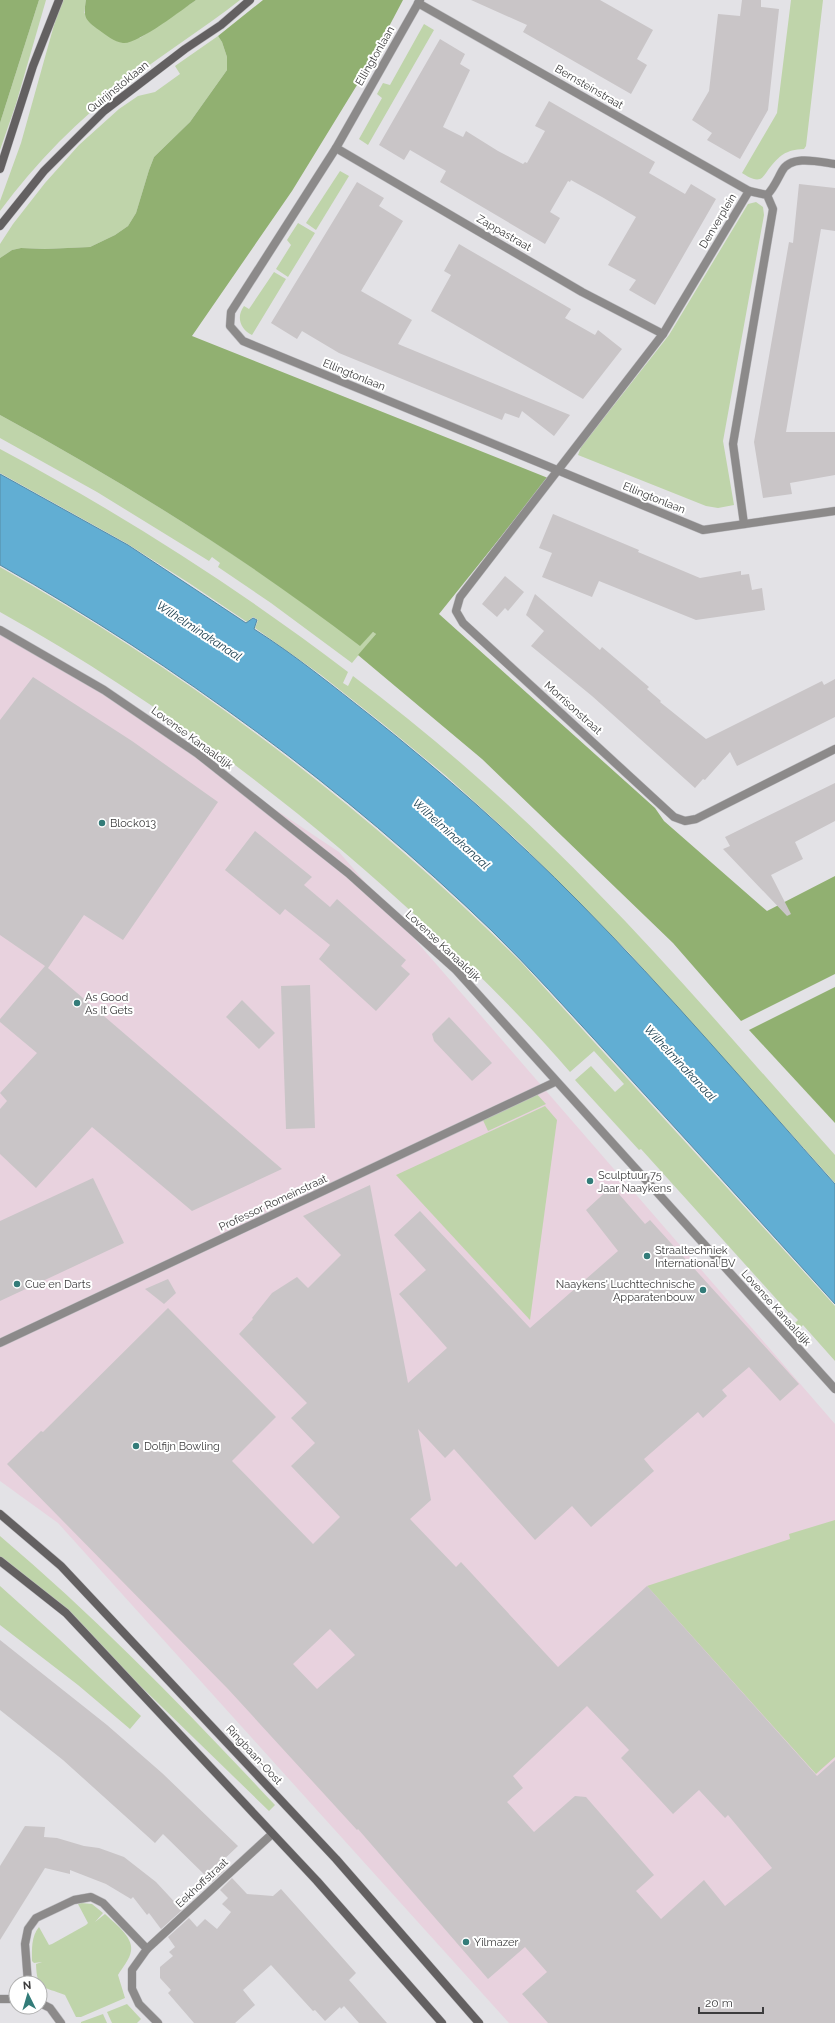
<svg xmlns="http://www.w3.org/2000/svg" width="835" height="2023" viewBox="0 0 835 2023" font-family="Raleway,sans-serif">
<rect width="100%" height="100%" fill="#e3e2e6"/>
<path fill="#e8d2de" d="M0,632L56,663L339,852L835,1424V2023H509L58,1523L0,1481Z"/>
<g fill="#bfd4aa">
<path d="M39,0H46L16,104L0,150V123Z"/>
<path d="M61,0H86L84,13L140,38L196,0H240C203,29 164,53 127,82C79,119 36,162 0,211V201L21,143Z"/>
<path d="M791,0H823L806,146L804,149C785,150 780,155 768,170C766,173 763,178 760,179C754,181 747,176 742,173L777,113Z"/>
<path d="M424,24L434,30L368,145L359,139L382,98L377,94L383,83L390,85Z"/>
<path d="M218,36L222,42L227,57V70L190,122L154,157L149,170L136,213L128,226L115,235L90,247L45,249L21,248L12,250L0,258V244L13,224L45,183L79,145L119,109L138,96L155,92L180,74L175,66Z"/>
<path d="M340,171L349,176L316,230L306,223Z"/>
<path d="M756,202L763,207L764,215L723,441L734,505L718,508L706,506L578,455L581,447L669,335L748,204Z"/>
<path d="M298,223L315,233L288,277L276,269L291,245L287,240Z"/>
<path d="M274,272L286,279L252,335C240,329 236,317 244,306L249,309Z"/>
<path d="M0,415C125,483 247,559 360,645L373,632L376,634L352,663L271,603L218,567L220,563L212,557L209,561L97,492L0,438Z"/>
<path d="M0,449C122,514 238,588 348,672L343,683L348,686L353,676C438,740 520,812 594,889C678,974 755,1066 835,1155V1183L629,953L521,844L445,775L383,724L321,675L255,628L258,620L253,617L247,622L189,583L126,543L0,473Z"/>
<path d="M0,567C191,675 365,807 521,962L835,1306V1361L803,1325L800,1328L795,1323L798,1320L790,1312L789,1313L641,1149L639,1150L575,1080L591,1066L615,1092L624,1084L594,1051L570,1072C525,1020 476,971 425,924C296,804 154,698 0,612Z"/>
<path d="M534,1091L546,1104L488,1131L481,1116Z"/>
<path d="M545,1106L557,1120L530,1320L396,1175Z"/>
<path d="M835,1520V1757L816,1774L647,1586L790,1539L789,1534Z"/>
<path d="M0,1536C98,1619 187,1711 275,1805L269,1811L89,1636L0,1558Z"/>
<path d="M0,1586L58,1638L141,1716L130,1729L78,1685L0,1625Z"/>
<path d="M81,1903L92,1904L103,1913L95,1922L105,1914C113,1922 134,1937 131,1951C130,1959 122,1968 118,1975L125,1998L81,2017H76L65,1995C43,1986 37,1991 36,1964L42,1962L34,1963L32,1961C32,1949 31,1937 39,1927L49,1945L52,1944V1951V1944L86,1925L88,1923L78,1904Z"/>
<path d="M127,2004L141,2019L137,2023H112L107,2012Z"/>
<path d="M103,2014L107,2023H81V2022Z"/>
</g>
<g fill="#91b071">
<path d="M0,0H39L0,123Z"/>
<path d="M86,0H196C183,9 137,45 123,43C114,42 106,35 99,30C85,20 83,17 86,0Z"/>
<path d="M263,0H403L365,72L292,191L192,336L548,478L439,614L655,808L664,821L767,911L835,876V974L741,1021L673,943L482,759L358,655L376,634L373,632L360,646C247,559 125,483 0,415V258L12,250L21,248L45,249L90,247L115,235L128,226L136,213L149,170L154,157L190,122L227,70V57L222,42L218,36Z"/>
<path d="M835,987V1123L749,1030Z"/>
</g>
<path fill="#61aed3" stroke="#568ca6" d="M0,474L128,545L246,623L253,618L257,620L254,629C295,655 333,686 371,716C444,774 514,836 579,902C668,992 751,1090 835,1184V1304C758,1219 681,1134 604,1050C567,1010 531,969 492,931C344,788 178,666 0,565Z"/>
<g fill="#c9c5c7" fill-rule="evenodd">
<path d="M471,0H600L653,30L637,59L647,65L631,94L523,32L527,25Z"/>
<path d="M742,0H761V7L779,9L768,110L740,159L707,140L712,133L692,120L709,91L718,14L740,16Z"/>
<path d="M440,39L465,54L460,64L470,70L443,127L463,137L466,131L498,151L523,164L525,162L527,163L545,131L535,126L549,101L655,162L649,173L685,194L691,184L716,199L655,305L629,290L636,280L608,265L636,217L602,197L571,180L570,182L568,181L550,212L560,218L545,244L440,182L446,171L410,150L404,160L379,145Z"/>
<path d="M357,182L384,198L379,206L403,221L361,291L412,320L398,344L570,415L554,436L522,411L519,418L505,413L502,420L339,353L302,331L297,339L271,323Z"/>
<path d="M799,184L835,188V231L821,229L786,432H835V475L790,483L792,494L763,498L754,442L789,242L793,243Z"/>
<path d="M459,244L571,309L565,318L595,335L598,330L622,349L583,399L431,311L451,275L444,271Z"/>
<path d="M553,514L639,550L638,552L700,578L741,571V575L749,574L752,590L762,588L765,610L696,620L599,581L592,597L542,577L552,553L539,548Z"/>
<path d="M505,576L524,592L508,611L505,608L497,617L482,604Z"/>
<path d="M535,594L600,650L602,647L649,687L647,689L661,701L660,702L706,739L822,681L824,685L835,679V717L737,766L730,752L705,780L703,779L695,788L592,696L531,646L544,631L526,615Z"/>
<path d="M33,677L132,741L218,802L123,940L84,915L48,968L282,1169L192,1211L92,1127L36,1188L0,1154V1109L7,1101L0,1093L37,1053L0,1022V1019L45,966L0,935V720Z"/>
<path d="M835,783V821L795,842L803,859L771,875L791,914L787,916L723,849L730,846L725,837Z"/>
<path d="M255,831L312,877L304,885L330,907L337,899L406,960L401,966L410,974L376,1011L319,959L330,945L285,909L280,915L225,870Z"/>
<path d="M310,985L315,1128L286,1129L281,986Z"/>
<path d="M242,1000L275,1033L259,1049L226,1017Z"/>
<path d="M449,1017L492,1063L472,1081L434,1041L432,1034Z"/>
<path d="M93,1178L124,1243L0,1301V1221Z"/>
<path d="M370,1185L408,1383L447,1348L399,1294L426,1270L394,1235L420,1211L530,1328L618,1251L586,1210L612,1186L645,1224L650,1220L799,1384L780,1401L749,1367L722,1390L727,1396L703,1418L698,1412L644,1459L654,1471L591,1527L572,1506L535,1540L454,1449L445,1458L418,1429L431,1500L410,1519L456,1567L461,1562L558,1667L647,1586L817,1776L835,1760V2023H548L522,1994L547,1972L525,1947L488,1979L358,1829L357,1830L228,1689L7,1464L41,1431L43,1432L168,1308L276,1417L232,1461L313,1544L340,1517L291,1466L315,1443L291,1418L307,1403L239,1334L253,1319L252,1318L272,1293L297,1277L308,1288L341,1255L303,1216ZM330,1629L355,1655L317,1689L293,1664ZM587,1706L629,1750L621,1758L673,1814L699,1790L725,1818L728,1815L772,1868L725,1906L704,1880L661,1919L636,1891L654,1875L586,1797L575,1796L534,1832L507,1802L523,1788L513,1776Z"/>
<path d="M168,1279L176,1293L164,1304L145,1289Z"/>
<path d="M0,1640L107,1725L162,1773L238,1846L219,1864L225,1870L212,1882L163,1834L155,1843L63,1760L0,1710Z"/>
<path d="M25,1826L45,1827L44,1837L57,1838L84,1846L99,1848L124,1857L156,1882L182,1910L161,1929L149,1913L147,1915L133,1897L131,1899L106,1884L70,1870V1874L45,1868L0,1940V1866Z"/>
<path d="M232,1878L247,1894L273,1896L281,1889L356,1973L349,1980L387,2023H359L344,2006L341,2009L340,2007L325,2021L315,2010L313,2011L271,1965L243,1990L255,2005L235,2023H194L168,1993L171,1990L160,1978V1967L173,1956L169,1952L175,1947L168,1937L189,1918L197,1927L205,1919L217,1929L231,1912L222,1904L228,1898L220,1890Z"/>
</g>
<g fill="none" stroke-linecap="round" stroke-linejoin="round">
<g stroke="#bebdc1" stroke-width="9">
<g id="street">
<path d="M420,0L336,148L231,312L230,326L243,341L703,530L835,511"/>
<path d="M418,3L749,191"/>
<path d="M336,148L582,292L663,334"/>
<path d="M767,195C774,188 777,180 782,171C791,154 820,162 835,164"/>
<path d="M744,524L733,444L773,209L767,195L749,191L663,334L460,597L456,611L463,623L674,817L685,821L696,819L835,749"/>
<path d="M0,630L104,690L198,754L348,873L456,970L835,1389"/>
<path d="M0,1343L555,1082"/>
<path d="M28,1983L25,1944L28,1929L36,1918L74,1900L91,1897L103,1903L147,1949"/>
<path d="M0,1999H16"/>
<path d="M40,2003L50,2008L61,2023"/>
<path d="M158,2023L139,2004L132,1989V1970L147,1949L272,1834"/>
</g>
</g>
<g stroke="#bebdc1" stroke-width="9">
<g id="secondary">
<path d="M0,169L33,66L59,0"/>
<path d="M0,226L44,171L104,111L185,49L221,25L250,0"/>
<path d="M0,1514L61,1566L122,1631L336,1859L479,2023"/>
<path d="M0,1561L66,1613L317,1881L442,2023"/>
</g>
</g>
<use href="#street" stroke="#8c8a8a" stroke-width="8"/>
<use href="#secondary" stroke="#636061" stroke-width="8"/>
</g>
<g fill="#337c79" stroke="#fff" stroke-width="1.5">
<circle cx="102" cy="823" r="4"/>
<circle cx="77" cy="1003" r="4"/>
<circle cx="590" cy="1181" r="4"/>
<circle cx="647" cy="1256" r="4"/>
<circle cx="17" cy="1284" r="4"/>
<circle cx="703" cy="1290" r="4"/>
<circle cx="136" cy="1446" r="4"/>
<circle cx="466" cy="1942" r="4"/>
</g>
<g text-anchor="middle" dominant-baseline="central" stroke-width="4" stroke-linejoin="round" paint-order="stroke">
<g font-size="11" fill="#3c3c3d" stroke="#fff">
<text transform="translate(375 56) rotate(-60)">Ellingtonlaan</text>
<text transform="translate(118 87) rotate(-39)">Quirijnstoklaan</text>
<text transform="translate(589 87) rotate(30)">Bernsteinstraat</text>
<text transform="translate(718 221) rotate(-59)">Denverplein</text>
<text transform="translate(504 233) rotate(30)">Zappastraat</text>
<text transform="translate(354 375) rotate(22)">Ellingtonlaan</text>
<text transform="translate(654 498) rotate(22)">Ellingtonlaan</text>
<text transform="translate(573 708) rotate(42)">Morrisonstraat</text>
<text transform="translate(192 738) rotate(36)">Lovense Kanaaldijk</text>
<text transform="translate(443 946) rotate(43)">Lovense Kanaaldijk</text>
<text transform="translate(273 1203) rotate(-25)">Professor Romeinstraat</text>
<text transform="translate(776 1308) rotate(48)">Lovense Kanaaldijk</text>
<text transform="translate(254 1755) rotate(47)">Ringbaan-Oost</text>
<text transform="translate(202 1883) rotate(-43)">Eekhoffstraat</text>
</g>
<g font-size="11" fill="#3c3c3d" stroke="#fff" text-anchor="start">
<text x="110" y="823">Block013</text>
<text x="85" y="997">As Good<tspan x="85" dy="13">As It Gets</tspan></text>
<text x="598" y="1175">Sculptuur 75<tspan x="598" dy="13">Jaar Naaykens</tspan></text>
<text x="655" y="1250">Straaltechniek<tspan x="655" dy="13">International BV</tspan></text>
<text x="25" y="1284">Cue en Darts</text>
<text x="695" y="1284" text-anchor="end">Naaykens' Luchttechnische<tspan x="695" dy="13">Apparatenbouw</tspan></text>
<text x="144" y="1446">Dolfijn Bowling</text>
<text x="474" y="1942">Yilmazer</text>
</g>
<g font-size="12" font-style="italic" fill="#1e4151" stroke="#fff">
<text transform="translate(199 631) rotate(33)">Wilhelminakanaal</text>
<text transform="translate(451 834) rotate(42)">Wilhelminakanaal</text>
<text transform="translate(680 1063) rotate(47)">Wilhelminakanaal</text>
</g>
</g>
<g transform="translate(28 1995) rotate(355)"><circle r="19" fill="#ffffff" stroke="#b1b1b1"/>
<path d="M0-3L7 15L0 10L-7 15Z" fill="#337c79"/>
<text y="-6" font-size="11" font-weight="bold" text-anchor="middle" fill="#3c3c3d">N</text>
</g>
<path d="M699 2007v6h64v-6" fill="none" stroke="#3c3c3d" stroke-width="2"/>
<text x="705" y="2007" font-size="12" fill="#3c3c3d" stroke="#ffffff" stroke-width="3" paint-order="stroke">20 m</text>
</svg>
